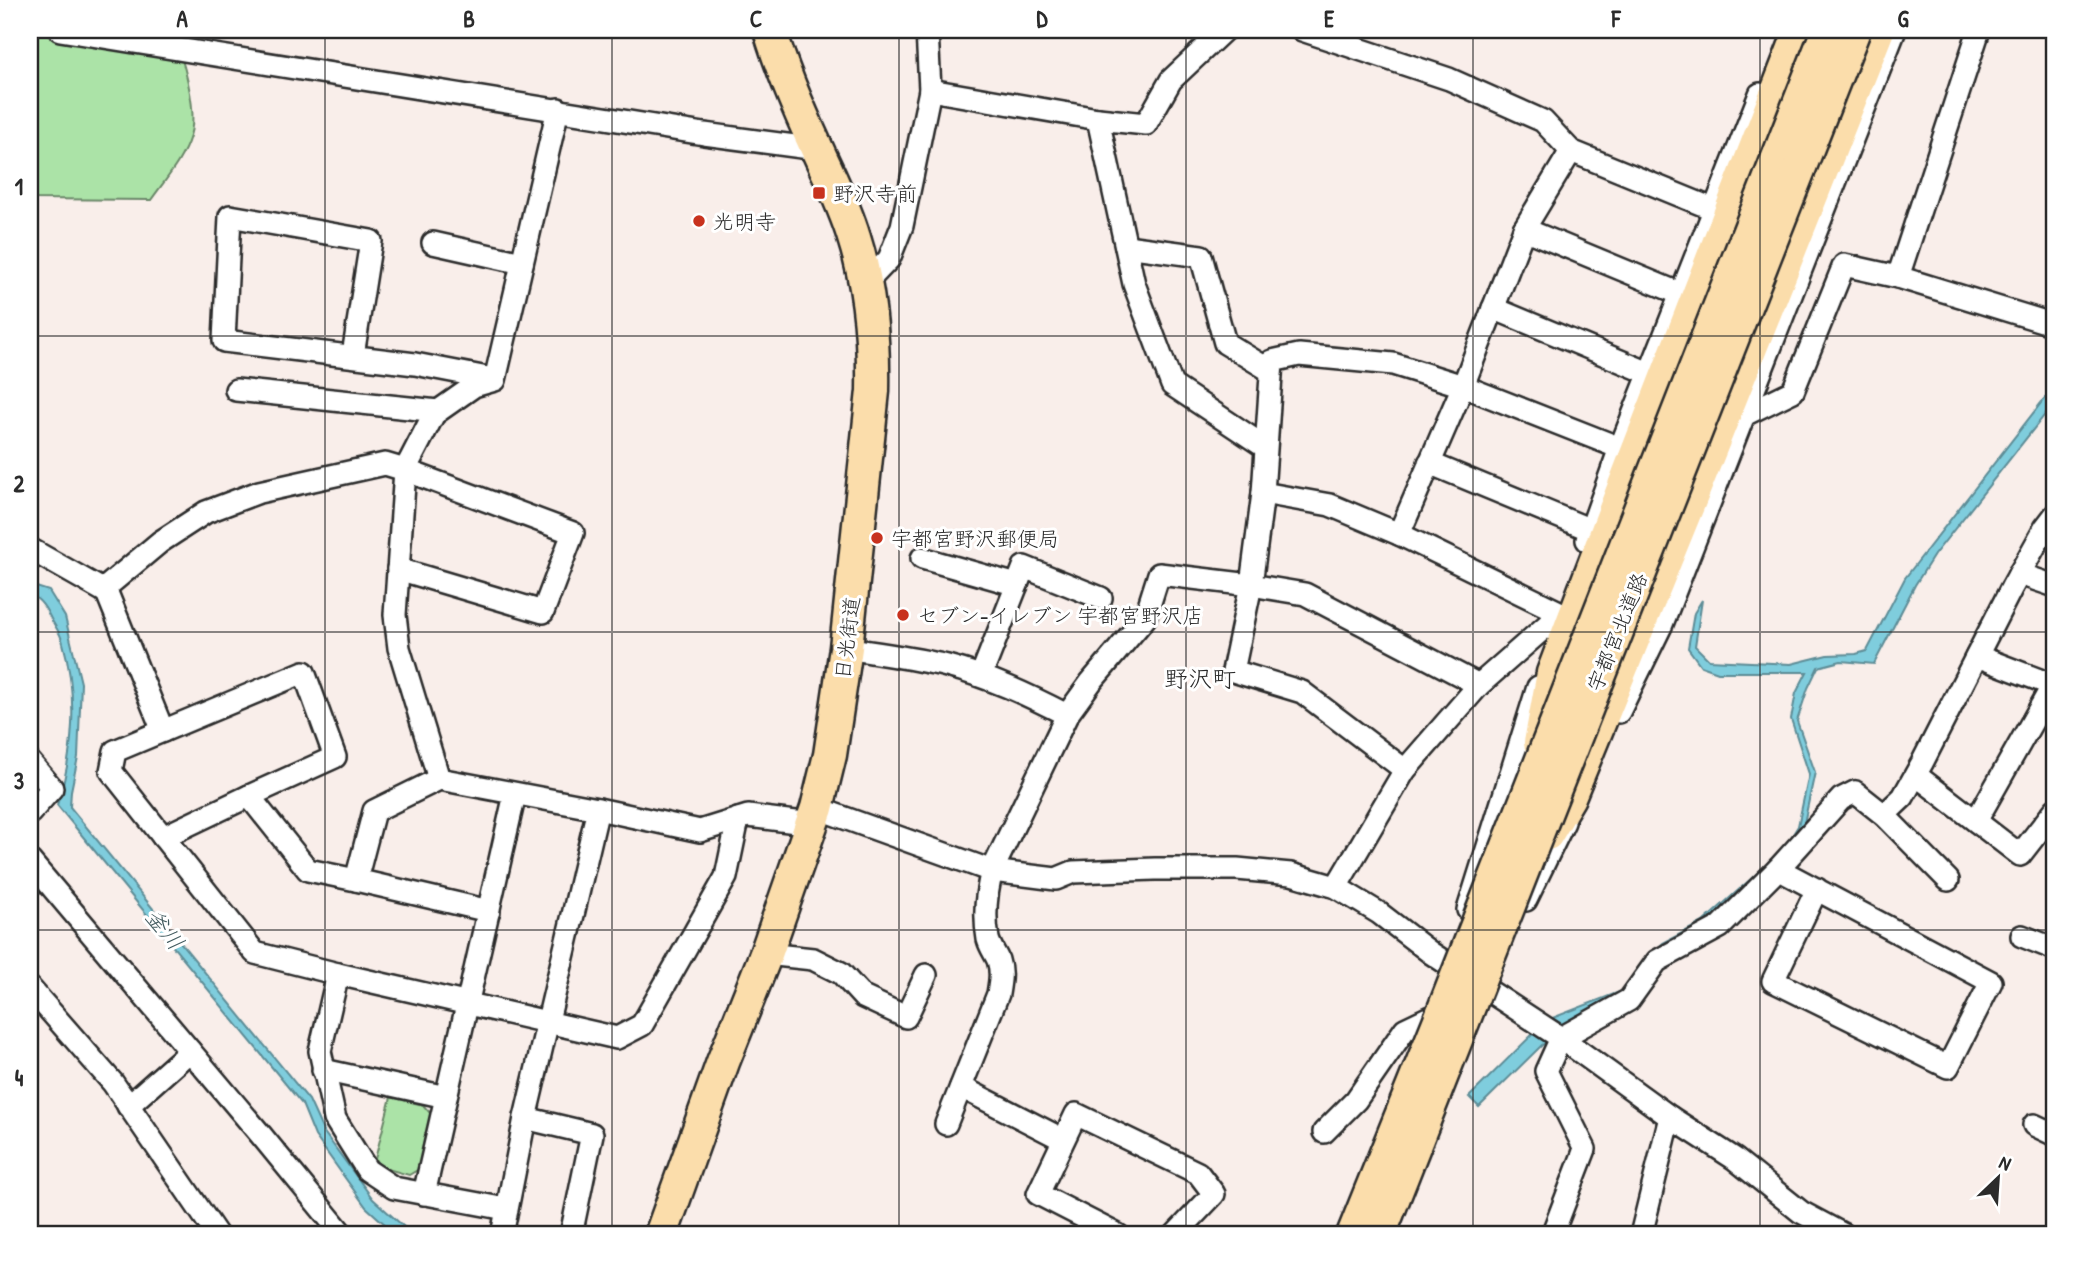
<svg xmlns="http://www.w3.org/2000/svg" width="2085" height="1265" viewBox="0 0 2085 1265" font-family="'Patrick Hand','Klee One',sans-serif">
<rect width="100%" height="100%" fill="#f9eeea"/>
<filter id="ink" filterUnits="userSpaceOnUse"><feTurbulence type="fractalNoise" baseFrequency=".0143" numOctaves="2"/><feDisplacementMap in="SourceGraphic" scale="14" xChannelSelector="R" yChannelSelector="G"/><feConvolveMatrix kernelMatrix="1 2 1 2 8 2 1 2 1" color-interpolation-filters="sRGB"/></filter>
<g filter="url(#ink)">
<g fill="#abe3a7" stroke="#6b8769" stroke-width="2">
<path d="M30,31L181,56C187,76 197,115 190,136C183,160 165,180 151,200L30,199Z"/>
<path d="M391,1097L423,1105L431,1114L419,1169L409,1175L380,1167L375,1159Z"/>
</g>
<g fill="#7fcddd" stroke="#5d8c96" stroke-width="2">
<path d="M2055,385V402L1934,555L1915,585L1874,664L1841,661L1818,667L1808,688L1797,721L1815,772L1803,828L1716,924L1627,992L1542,1045L1479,1107L1469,1097L1547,1020L1622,991L1642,964L1663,943L1703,922L1783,850L1798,826L1809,774L1791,719L1796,693L1807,672H1718L1701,666L1688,648L1694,613L1702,600L1695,646L1709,660L1791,664L1827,655L1856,654L1867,651L1905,578Z"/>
<path d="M30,585L49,591L65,617L81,683L78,757L71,791L70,807L309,1100L323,1131L373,1199L413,1235H397L366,1207L315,1136L302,1104L57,805C74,753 78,696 63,643C61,634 55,626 51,619C46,609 40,598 30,595Z"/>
</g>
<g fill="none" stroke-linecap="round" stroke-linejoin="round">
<g stroke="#2b2b2b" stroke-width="26">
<g id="minor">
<path d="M60,30L704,134L817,149"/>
<path d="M927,30L930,90"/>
<path d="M1302,30L1449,79L1543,121L1571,151L1713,209"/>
<path d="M1098,119L1134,284L1172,385L1265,447"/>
<path d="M1524,229L1681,294"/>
<path d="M433,243L522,263"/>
<path d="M1126,246L1201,256L1225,343L1271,371"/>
<path d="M1898,277L1979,30"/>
<path d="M866,283L889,259L902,226L930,90L1098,119L1146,124L1171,80L1224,30"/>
<path d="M1493,308L1649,373"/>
<path d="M353,355L371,241L230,216L224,341L415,364L493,379"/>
<path d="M236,390L438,411"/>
<path d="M1744,415L1793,391L1844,265L1898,277L2055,325"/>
<path d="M1429,463L1591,530"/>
<path d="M1263,493L1330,505L1399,534L1561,613L1479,685L1405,770L1336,887"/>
<path d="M1399,534L1463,386L1524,229L1571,151"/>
<path d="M1587,540L1620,448L1760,94"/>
<path d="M30,549L106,592"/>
<path d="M922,558L1017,585"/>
<path d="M2019,574L2055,586"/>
<path d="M846,648C880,654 914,658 947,666C990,677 1028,695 1067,715"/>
<path d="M1977,656L2055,686"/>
<path d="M981,676L1024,567L1101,598"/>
<path d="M1619,712L1662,624L1895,30"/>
<path d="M163,731L105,588L160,542L206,512L259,492L385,464L405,470L573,533L543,612L398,569"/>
<path d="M30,762L52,788L30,813"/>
<path d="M1405,770L1302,692L1233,671L1251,585L1263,493L1272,361L1299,355L1393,364L1463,386L1620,448"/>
<path d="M1916,775L2020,855L2055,810"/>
<path d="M439,779L399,648L395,615L405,470L434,414L474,386L495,380L558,109"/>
<path d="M817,808L992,871L1056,879L1073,872L1155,869H1237L1291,874L1336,887L1379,913L1431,953L1561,1038L1670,1117L1735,1159L1801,1212L1844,1235"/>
<path d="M1884,815L1948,880"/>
<path d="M1976,821L2053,685"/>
<path d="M163,837L249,796"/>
<path d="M30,861L261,1135L343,1235"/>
<path d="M1778,869L1991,982L1948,1067L1773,981L1817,889"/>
<path d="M356,880L489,911"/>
<path d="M1526,900L1564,822"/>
<path d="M1468,910L1538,687"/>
<path d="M2022,936L2055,949"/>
<path d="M766,954L813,959L841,973L863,997L906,1017L926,975"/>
<path d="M338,974L617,1038L642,1025L726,877L738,819"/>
<path d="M30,988L113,1083L217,1235"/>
<path d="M323,1070L446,1097"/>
<path d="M961,1087L1062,1139"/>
<path d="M128,1106L190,1051"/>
<path d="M525,1118L592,1134L571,1235"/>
<path d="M946,1124L998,994C1000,982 1002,972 998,960C995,953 990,947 988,939C984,917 986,893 992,871L1067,715L1091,682L1145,618L1159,574L1251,585L1305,594L1479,685"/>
<path d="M2034,1125L2055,1135"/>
<path d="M1324,1132L1356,1100L1405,1029L1430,1017"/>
<path d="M424,1194L515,794"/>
<path d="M506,1209L394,1188L367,1170L335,1119L320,1051L338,974L255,953L111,771L115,751L304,672L335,757L249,796L308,870L356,880L374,811L439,779L598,809L700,831L748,816L812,824"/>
<path d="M502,1235L525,1118L598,809"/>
<path d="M1118,1235L1038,1194L1076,1114L1198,1173L1214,1194L1175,1235"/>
<path d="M1552,1235L1585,1149L1546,1071L1561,1038L1629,1000L1657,961L1720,927L1778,869L1841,799L1855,792L1884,815L1903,797L1922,763L2012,587L2045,528L2055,515"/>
<path d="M1641,1235L1670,1117"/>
</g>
</g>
<g stroke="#2b2b2b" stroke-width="37">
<g id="highway">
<path d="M1540,743L1553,673L1625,483L1801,30"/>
<path d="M1547,834L1569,797L1687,508L1878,30"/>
<path d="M661,1235L723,1062L766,954L817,808L830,755L846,648L873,391C874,339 870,288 854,238C845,207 830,178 817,149C799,110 782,71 770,30"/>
</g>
</g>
<use href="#minor" stroke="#fff" stroke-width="21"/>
<use href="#highway" stroke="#fbddab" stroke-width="32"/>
<g stroke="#2b2b2b" stroke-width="37" stroke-linecap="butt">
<g id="highway-bridge">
<path d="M1353,1235L1439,1022L1828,30"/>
<path d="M1379,1235L1854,30"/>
</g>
</g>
<use href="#highway-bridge" stroke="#fbddab" stroke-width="32"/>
</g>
</g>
<path fill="none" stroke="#2b2b2b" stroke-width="2" stroke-opacity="0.55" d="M325,30V1235M612,30V1235M899,30V1235M1186,30V1235M1473,30V1235M1760,30V1235M30,336H2055M30,632H2055M30,930H2055"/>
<g fill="#c8321e" stroke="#fff" stroke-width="2.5">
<rect x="812" y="186" width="14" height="14" rx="3.5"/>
<circle cx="699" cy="221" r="7"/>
<circle cx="877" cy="538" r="7"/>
<circle cx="903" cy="615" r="7"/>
</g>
<g text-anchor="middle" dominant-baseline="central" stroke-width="6" stroke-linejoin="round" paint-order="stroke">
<g font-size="21" fill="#2b2b2b" stroke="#fff" text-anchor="start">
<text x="833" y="193">野沢寺前</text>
<text x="713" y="221">光明寺</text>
<text x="891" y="538">宇都宮野沢郵便局</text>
<text x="917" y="615">セブン-イレブン 宇都宮野沢店</text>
</g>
<g font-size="21" fill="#2b2b2b" stroke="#fff">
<text transform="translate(1617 632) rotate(-68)">宇都宮北道路</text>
<text transform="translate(847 638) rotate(-83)">日光街道</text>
</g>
<g font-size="23" font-style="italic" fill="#445c60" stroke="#fff">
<text transform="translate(165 929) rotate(51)">釜川</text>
</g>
<g font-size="24" fill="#2b2b2b" stroke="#fff">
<text x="1200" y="678">野沢町</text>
</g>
</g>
<rect width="2085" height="1265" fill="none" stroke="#fff" stroke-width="77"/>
<g transform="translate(1998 1178) rotate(25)" stroke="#ffffff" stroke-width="5" paint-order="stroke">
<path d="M0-5L12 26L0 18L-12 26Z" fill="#2b2b2b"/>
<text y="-10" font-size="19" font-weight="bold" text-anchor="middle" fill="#2b2b2b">N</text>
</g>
<rect x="38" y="38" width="2008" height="1188" fill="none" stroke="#2b2b2b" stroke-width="2.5"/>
<g font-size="23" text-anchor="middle" font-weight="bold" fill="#2b2b2b">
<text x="182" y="27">A</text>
<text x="469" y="27">B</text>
<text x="756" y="27">C</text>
<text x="1042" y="27">D</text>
<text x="1329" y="27">E</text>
<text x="1616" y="27">F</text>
<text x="1903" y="27">G</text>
<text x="19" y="195">1</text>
<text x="19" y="492">2</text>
<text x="19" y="789">3</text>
<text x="19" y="1086">4</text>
</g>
</svg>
